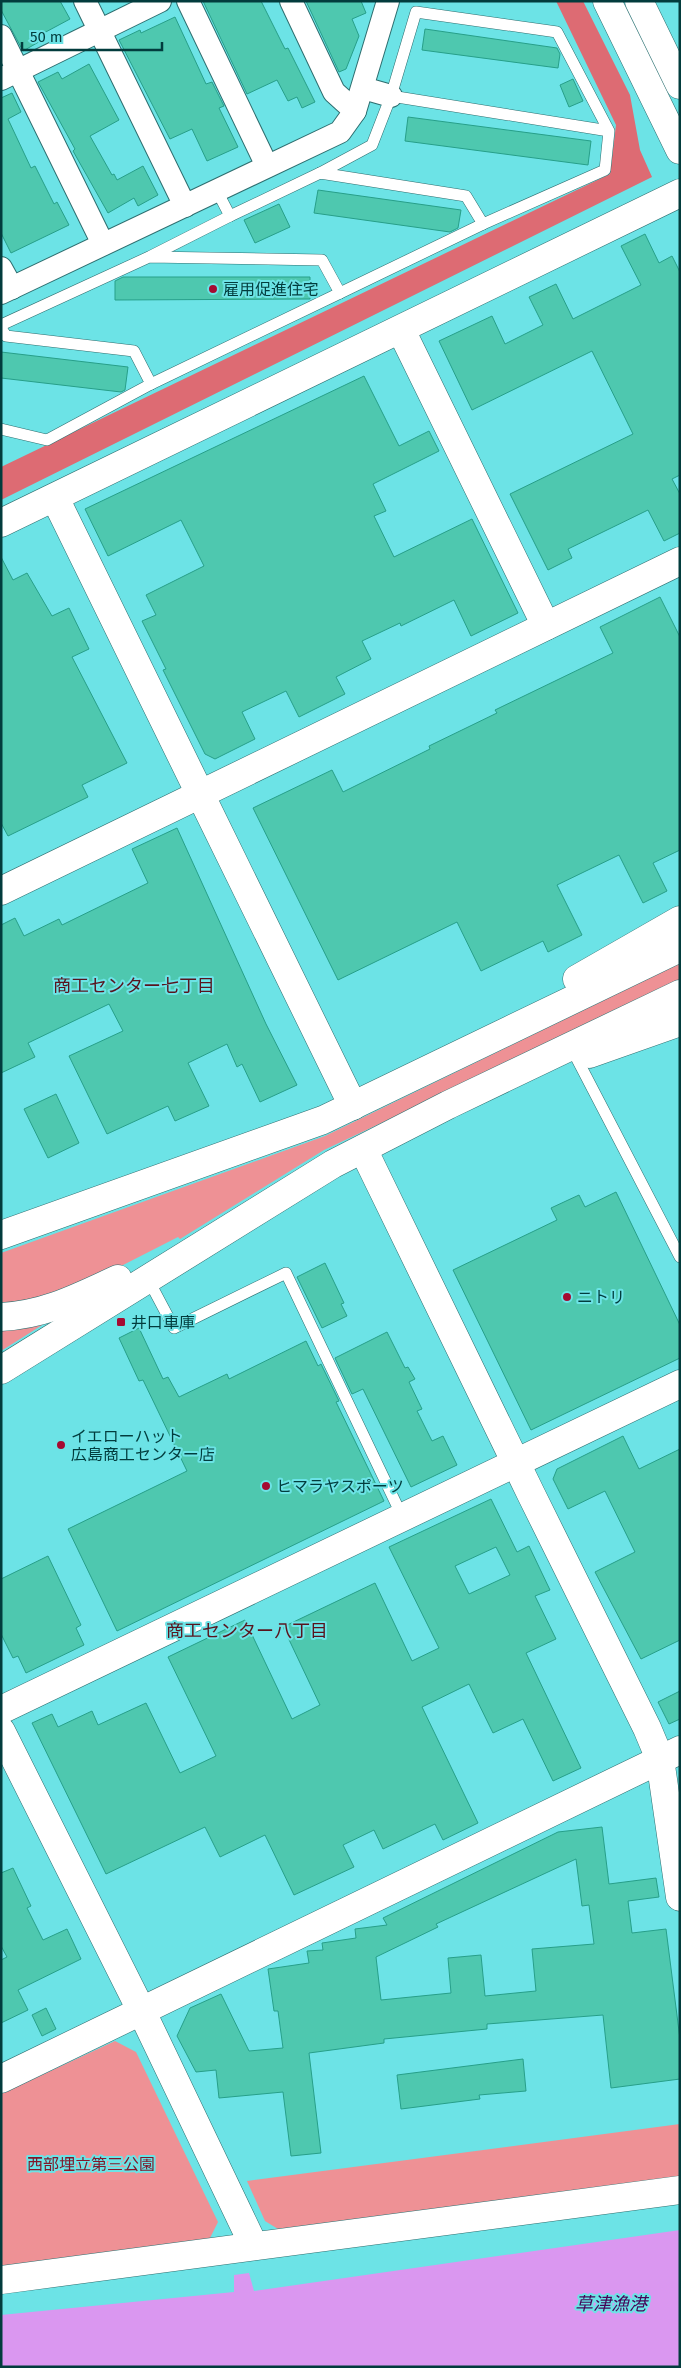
<svg xmlns="http://www.w3.org/2000/svg" width="681" height="2368" viewBox="0 0 681 2368" font-family="'Fira Sans','Noto Sans JP',sans-serif">
<rect width="100%" height="100%" fill="#6ce3e6"/>
<g fill="#ee9195">
<path d="M680,963V982L324,1150L180,1239L178,1237L80,1287L1,1307V1253L325,1136Z"/>
<path d="M47,1322L1,1351V1326Z"/>
<path d="M115,2041L136,2052L218,2222L209,2240L1,2267V2094Z"/>
<path d="M680,2124V2177L278,2229L265,2221L247,2181Z"/>
</g>
<path fill="#dd6b73" d="M556,1H583L630,95L640,150L652,177L1,500V467L610,174L616,125Z"/>
<path fill="#da97f0" d="M680,2230V2367H1V2315L234,2292V2275L249,2273L254,2291Z"/>
<g fill="#4ec8af" stroke="#279f89" fill-rule="evenodd">
<path d="M1,1H60L70,19L42,34L44,39L23,51L1,10Z"/>
<path d="M203,1H261L285,49L288,48L315,102L302,108L297,97L288,101L277,80L247,94Z"/>
<path d="M306,1H361L366,13L352,19L359,36L346,69L339,72Z"/>
<path d="M175,17L206,84L212,82L224,106L219,108L238,147L207,161L192,129L170,139L119,40L140,30L141,33Z"/>
<path d="M425,29L557,48L560,54L558,68L422,50Z"/>
<path d="M89,64L119,120L90,136L112,175L114,174L117,180L143,166L158,195L138,206L134,198L108,213L73,151L75,149L38,82L58,72L62,79Z"/>
<path d="M573,79L583,101L569,107L560,85Z"/>
<path d="M12,93L21,112L8,119L31,168L35,166L54,204L57,202L69,225L11,253L1,233V98Z"/>
<path d="M408,117L591,141L588,165L405,141Z"/>
<path d="M318,190L461,210L458,228L450,232L314,213Z"/>
<path d="M279,204L290,227L255,243L244,220Z"/>
<path d="M645,234L659,263L672,256L680,272V475L672,479L680,494V533L664,541L648,510L568,549L572,558L548,570L510,494L633,434L592,351L472,410L439,341L492,316L505,344L543,325L529,297L556,284L573,319L641,285L621,246Z"/>
<path d="M123,277H310V299L115,300V281Z"/>
<path d="M1,352L128,367L125,390L121,392L1,378Z"/>
<path d="M364,376L399,446L429,431L439,451L373,484L386,511L374,516L394,557L472,519L518,613L471,636L454,600L401,626L400,623L362,641L371,659L336,677L345,694L299,717L286,691L242,712L255,739L215,759L205,754L163,670L166,669L142,621L156,615L146,595L204,566L181,520L108,556L85,509Z"/>
<path d="M1,557L13,580L27,573L52,616L69,608L89,649L72,657L127,763L82,785L88,797L8,836L1,823Z"/>
<path d="M660,597L680,637V850L653,863L667,891L643,903L619,855L557,885L582,935L548,952L543,941L481,971L457,922L338,980L253,808L332,770L343,792L430,749L429,746L497,713L495,710L613,653L600,627Z"/>
<path d="M177,828L266,1024L297,1085L260,1102L242,1064L237,1067L227,1044L188,1063L209,1106L175,1121L168,1106L107,1134L69,1056L123,1031L109,1004L28,1043L35,1057L1,1073V925L15,918L24,936L59,919L62,925L148,883L132,849Z"/>
<path d="M56,1094L79,1143L48,1158L24,1109Z"/>
<path d="M616,1192L680,1325V1358L531,1430L453,1270L557,1220L551,1208L579,1195L585,1207Z"/>
<path d="M325,1263L344,1303L341,1304L347,1316L322,1328L297,1277Z"/>
<path d="M139,1328L163,1379L168,1377L179,1397L227,1374L229,1379L306,1341L318,1366L321,1364L339,1401L336,1402L384,1501L117,1631L68,1529L187,1471L143,1380L139,1381L119,1338Z"/>
<path d="M387,1332L405,1368L408,1367L415,1379L409,1382L422,1409L417,1411L432,1441L443,1436L457,1465L411,1487L363,1389L352,1394L335,1358Z"/>
<path d="M623,1436L639,1469L680,1449V1640L641,1659L595,1572L635,1552L605,1491L568,1509L553,1479L557,1469Z"/>
<path d="M491,1499L517,1552L529,1546L550,1590L535,1596L556,1639L526,1653L581,1768L553,1781L523,1719L493,1733L469,1684L422,1707L478,1823L443,1840L435,1824L383,1849L374,1830L343,1845L354,1867L294,1895L265,1835L220,1857L205,1827L106,1874L32,1723L52,1714L58,1727L92,1711L98,1725L146,1703L180,1773L216,1756L168,1657L245,1620L292,1719L320,1705L283,1627L375,1583L412,1661L439,1648L389,1547ZM496,1547L510,1575L469,1594L455,1566Z"/>
<path d="M48,1556L81,1625L76,1628L84,1645L26,1673L18,1656L13,1658L1,1634V1579Z"/>
<path d="M680,1691V1719L669,1724L658,1702Z"/>
<path d="M602,1827L609,1884L656,1878L659,1897L628,1901L632,1933L666,1929L680,2039V2079L611,2088L603,2015L487,2024V2029L384,2039V2043L309,2053L321,2153L291,2156L283,2092L219,2098L216,2070L196,2072L177,2036L190,2008L221,1994L249,2051L283,2048L278,2011H274L268,1969L309,1963L307,1951L323,1950L322,1943L356,1938L355,1929L387,1925L383,1918L558,1832ZM576,1859L582,1906L589,1905L594,1944L532,1949L536,1991L485,1996L481,1955L448,1958L451,1993L381,2000L376,1957L438,1927L436,1924Z"/>
<path d="M13,1868L31,1906L27,1908L43,1940L67,1929L81,1959L18,1990L28,2010L1,2023V1960L7,1957L1,1946V1873Z"/>
<path d="M46,2008L56,2029L42,2036L32,2015Z"/>
<path d="M523,2059L526,2091L479,2095L480,2099L401,2109L397,2075Z"/>
</g>
<g fill="none" stroke-linecap="round" stroke-linejoin="round">
<g stroke="#2e6e6f" stroke-width="12">
<g id="lane">
<path d="M320,173L372,145L391,96"/>
<path d="M217,191L230,216L320,173L466,196L483,224L605,170L609,131L391,96L416,12L557,32L609,131"/>
<path d="M151,256L230,216"/>
<path d="M1,325L149,257L322,260L340,293L483,224"/>
<path d="M1,328L6,336L134,351L151,384L47,440L1,429"/>
<path d="M151,384L340,293"/>
<path d="M577,1059L680,1257"/>
<path d="M148,1279L174,1328L286,1273L402,1516"/>
</g>
</g>
<g stroke="#2e6e6f" stroke-width="24">
<g id="street">
<path d="M85,1L185,206"/>
<path d="M188,1L267,166"/>
<path d="M291,1L334,92L355,111"/>
<path d="M1,36L103,244"/>
<path d="M1,79L160,1"/>
<path d="M363,88L391,96"/>
<path d="M1,268L12,288"/>
<path d="M1,293L340,132L355,111L388,1"/>
</g>
</g>
<g stroke="#2e6e6f" stroke-width="29">
<g id="secondary">
<path d="M607,1L680,150"/>
<path d="M639,1L680,85"/>
<path d="M401,330L546,626"/>
<path d="M55,498L353,1106"/>
<path d="M1,523L680,193"/>
<path d="M1,891L680,561"/>
<path d="M577,979L680,920"/>
<path d="M589,1054L680,1022"/>
<path d="M363,1149L531,1494L647,1728L660,1759L680,1897"/>
<path d="M1,1235L323,1120L680,948"/>
<path d="M1,1317C45,1315 79,1297 118,1279"/>
<path d="M1,1370L333,1164L448,1105L680,994"/>
<path d="M1,1710L680,1384"/>
<path d="M1,1731L142,2012L254,2246"/>
<path d="M1,2079L680,1750"/>
<path d="M1,2280L680,2190"/>
</g>
</g>
<use href="#lane" stroke="#fff" stroke-width="11"/>
<use href="#street" stroke="#fff" stroke-width="22"/>
<use href="#secondary" stroke="#fff" stroke-width="28"/>
</g>
<g fill="#a50a31" stroke="#6ce3e6" stroke-width="2">
<circle cx="213" cy="289" r="5"/>
<circle cx="567" cy="1297" r="5"/>
<rect x="116" y="1317" width="10" height="10" rx="2.5"/>
<circle cx="61" cy="1445" r="5"/>
<circle cx="266" cy="1486" r="5"/>
</g>
<g text-anchor="middle" dominant-baseline="central" stroke-width="4" stroke-linejoin="round" paint-order="stroke">
<g font-size="16" fill="#023c3d" stroke="#6ce3e6" text-anchor="start">
<text x="223" y="289">雇用促進住宅</text>
<text x="577" y="1297">ニトリ</text>
<text x="131" y="1322">井口車庫</text>
<text x="71" y="1436">イエローハット<tspan x="71" dy="18">広島商工センター店</tspan></text>
<text x="276" y="1486">ヒマラヤスポーツ</text>
</g>
<g font-size="16" fill="#80182a" stroke="#6ce3e6">
<text x="91" y="2164">西部埋立第三公園</text>
</g>
<g font-size="18" fill="#59131d" stroke="#6ce3e6">
<text x="134" y="986">商工センター七丁目</text>
<text x="247" y="1631">商工センター八丁目</text>
</g>
<g font-size="18" font-style="italic" fill="#460357" stroke="#6ce3e6">
<text x="611" y="2304">草津漁港</text>
</g>
</g>
<rect width="681" height="2368" fill="none" stroke="#023c3d" stroke-width="5"/>
<path d="M22 42v8h140v-8" fill="none" stroke="#023c3d" stroke-width="2.5"/>
<text x="30" y="42" font-size="15" fill="#023c3d" stroke="#6ce3e6" stroke-width="4" paint-order="stroke">50 m</text>
</svg>
